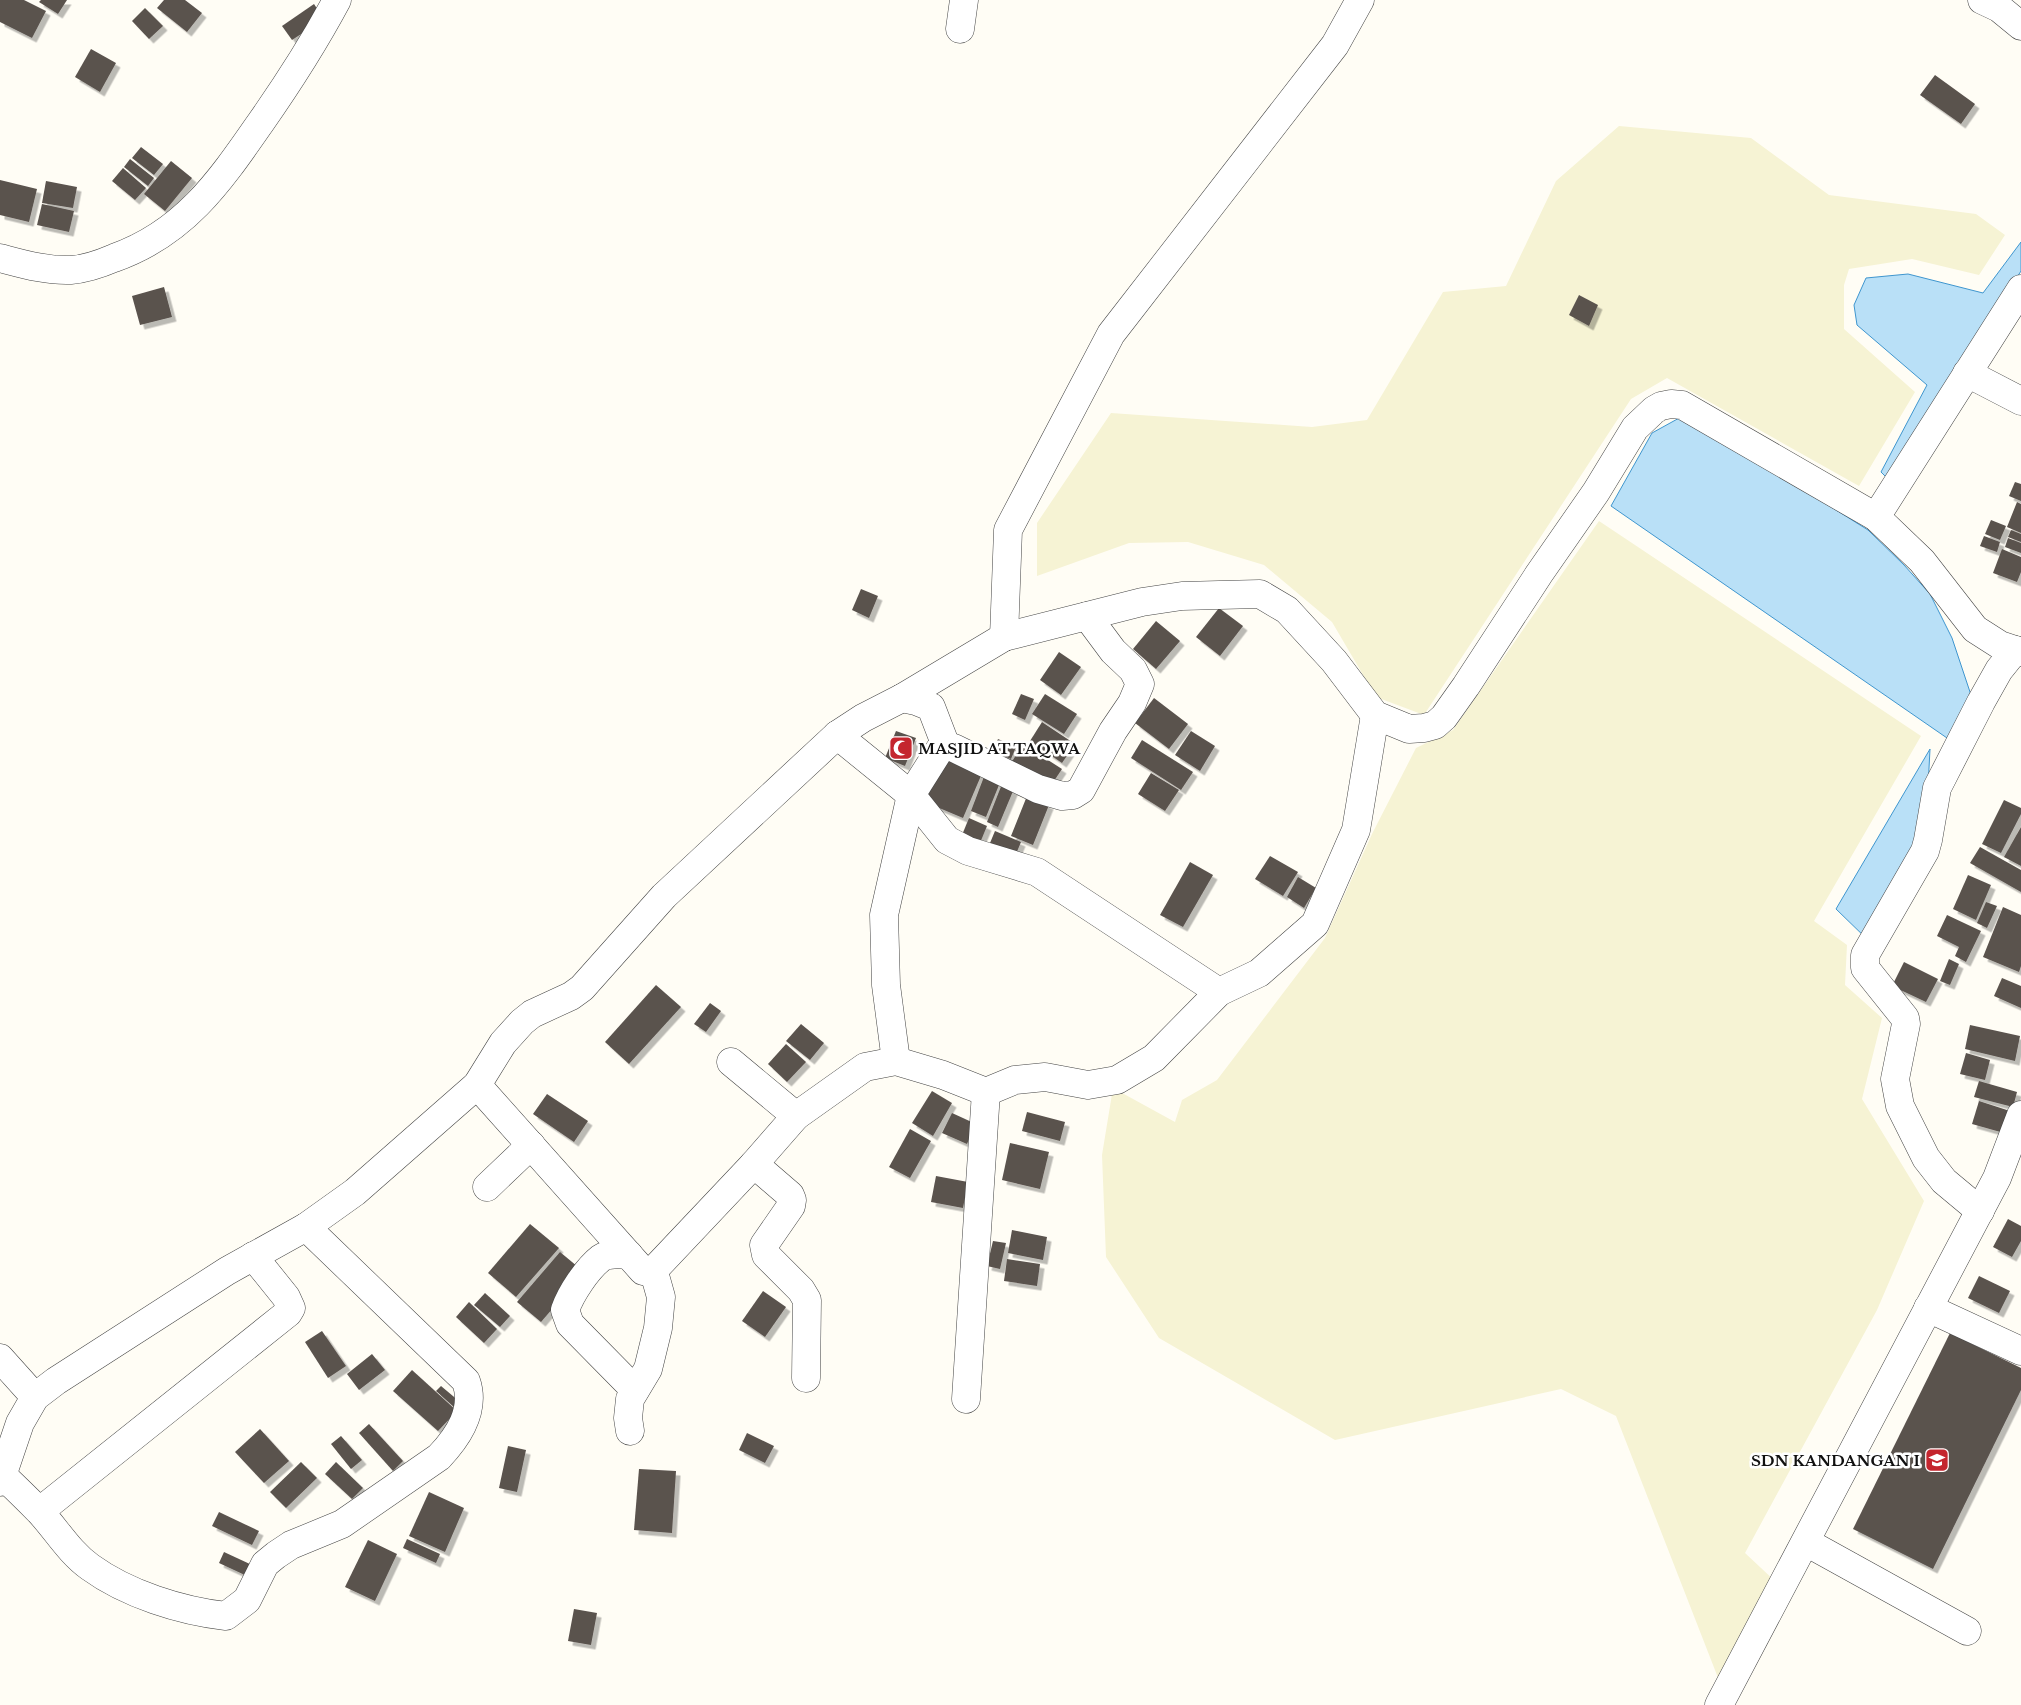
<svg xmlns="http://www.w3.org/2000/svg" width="2021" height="1705" viewBox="0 0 2021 1705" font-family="'Libre Baskerville',serif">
<defs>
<filter id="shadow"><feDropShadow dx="4.5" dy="4.5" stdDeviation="0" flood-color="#0004"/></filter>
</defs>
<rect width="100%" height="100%" fill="#fffdf5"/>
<g fill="#f6f3d4">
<path d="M1619,126L1751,138L1829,195L1976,214L2005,235L1979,275L1912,259L1849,269L1844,285V329L1915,392L1859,486L1667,378L1631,399L1424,715L1376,697L1332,622L1264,565L1188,542L1129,543L1037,576V523L1111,413L1312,427L1367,420L1443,292L1506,286L1556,181Z"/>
<path d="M1599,521L1921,736L1814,921L1847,945L1845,985L1882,1018L1862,1099L1924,1201L1877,1310L1745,1553L1776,1582L1722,1688L1616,1416L1561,1389L1335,1440L1159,1338L1106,1257L1102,1155L1113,1088L1175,1122L1182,1100L1217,1080L1325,938L1372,834L1416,748L1453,730Z"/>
</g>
<g fill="#b9e0f7" stroke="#3f96cf">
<path d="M2021,242V271L1889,480L1881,472L1927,385L1857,325L1854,305L1866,278L1908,274L1983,293Z"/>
<path d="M1681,417L1785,478L1868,530L1904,565L1930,594L1952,638L1975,707L1947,738L1611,506L1652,433Z"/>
<path d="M1930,749L1925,846L1869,941L1836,909Z"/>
</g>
<g fill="#5a524d" filter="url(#shadow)">
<path d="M0,0H24L46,11L32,38L0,22Z"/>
<path d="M41,0H67L58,14L39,2Z"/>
<path d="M164,0H185L202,13L187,32L157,8Z"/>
<path d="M314,4L324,19L292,40L282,26Z"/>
<path d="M145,8L163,26L149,39L132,21Z"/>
<path d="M91,49L116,63L100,92L75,77Z"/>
<path d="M1935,75L1975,104L1961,124L1920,95Z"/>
<path d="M141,147L163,164L154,175L132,158Z"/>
<path d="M130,159L154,178L148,186L124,167Z"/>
<path d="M171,161L192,178L165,211L144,194Z"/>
<path d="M123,168L146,188L135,200L112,181Z"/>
<path d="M0,180L37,189L29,222L0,215Z"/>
<path d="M46,181L77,187L73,208L42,203Z"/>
<path d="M42,204L74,211L69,232L37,225Z"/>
<path d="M164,287L172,317L140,325L132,296Z"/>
<path d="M1579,295L1598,305L1589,326L1569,315Z"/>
<path d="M2015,482L2021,484V501L2009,496Z"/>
<path d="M2017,502L2021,504V533L2007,527Z"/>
<path d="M1991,520L2006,526L2000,540L1985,534Z"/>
<path d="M2011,530L2021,534V542L2008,537Z"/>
<path d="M1984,536L2000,542L1997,552L1980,546Z"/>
<path d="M2008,538L2021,543V553L2005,547Z"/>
<path d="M2002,549L2021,557V572L2017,582L1993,573Z"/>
<path d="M861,589L878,596L869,618L852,610Z"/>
<path d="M1219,608L1243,626L1220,656L1196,637Z"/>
<path d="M1156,621L1180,641L1156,669L1133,649Z"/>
<path d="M1059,652L1081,667L1061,695L1040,680Z"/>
<path d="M1021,694L1034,699L1025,720L1012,714Z"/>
<path d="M1045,694L1077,714L1064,734L1032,714Z"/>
<path d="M1154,698L1188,724L1169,749L1135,723Z"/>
<path d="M1042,722L1075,744L1062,763L1030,741Z"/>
<path d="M896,731L916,738L905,766L885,758Z"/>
<path d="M1191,731L1215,746L1200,771L1175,755Z"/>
<path d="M998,739L1016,747L1011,759L993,752Z"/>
<path d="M1142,740L1193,772L1181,790L1131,758Z"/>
<path d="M1023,744L1062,769L1050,787L1011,763Z"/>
<path d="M946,755L983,771L963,818L925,802Z"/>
<path d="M1151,773L1179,790L1165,811L1138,794Z"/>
<path d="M985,774L1001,780L986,817L971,811Z"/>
<path d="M1004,779L1016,784L998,827L987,822Z"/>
<path d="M1027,796L1049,805L1033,845L1011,836Z"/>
<path d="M2004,800L2021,808V814L2001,853L1982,844Z"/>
<path d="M969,818L987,826L980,843L962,835Z"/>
<path d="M2021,827V866L2004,857Z"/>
<path d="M995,831L1021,842L1016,854L990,843Z"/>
<path d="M1980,847L2021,870V892L1970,863Z"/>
<path d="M1270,856L1298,872L1283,896L1255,879Z"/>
<path d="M1190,862L1213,875L1183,927L1160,915Z"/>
<path d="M1968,875L1991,885L1976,920L1953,909Z"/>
<path d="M1298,877L1316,888L1304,908L1287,897Z"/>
<path d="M1986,902L1997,906L1987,928L1977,923Z"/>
<path d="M2003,907L2021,915V966L2019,972L1983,957Z"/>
<path d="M1947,915L1981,931L1966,962L1955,956L1959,947L1937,936Z"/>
<path d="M1949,959L1959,964L1950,985L1940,981Z"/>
<path d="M1904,962L1938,979L1926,1002L1892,986Z"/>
<path d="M2002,978L2021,986V1008L1994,996Z"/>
<path d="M656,985L681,1007L629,1064L605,1042Z"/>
<path d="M710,1003L721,1011L706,1032L694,1024Z"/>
<path d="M801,1024L824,1043L810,1060L786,1041Z"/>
<path d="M1970,1025L2020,1036L2015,1061L1965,1049Z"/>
<path d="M786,1044L806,1062L787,1082L768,1064Z"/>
<path d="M1966,1053L1990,1060L1985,1080L1960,1074Z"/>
<path d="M1979,1081L2017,1092L2013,1107L1974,1097Z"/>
<path d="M932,1091L952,1103L933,1136L912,1123Z"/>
<path d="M547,1094L588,1121L574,1142L533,1114Z"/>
<path d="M1979,1101L2010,1111L2004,1133L1972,1124Z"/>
<path d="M1027,1112L1065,1122L1060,1141L1022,1131Z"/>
<path d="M952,1113L976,1124L967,1144L942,1133Z"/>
<path d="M910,1129L931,1141L910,1178L889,1167Z"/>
<path d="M1010,1143L1049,1152L1040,1189L1002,1180Z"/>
<path d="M936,1176L968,1182L963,1208L931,1202Z"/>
<path d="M2008,1219L2021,1226V1241L2012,1257L1993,1247Z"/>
<path d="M530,1224L559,1248L516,1297L488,1273Z"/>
<path d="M1012,1230L1047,1237L1043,1260L1008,1253Z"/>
<path d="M993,1241L1006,1243L1000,1269L987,1266Z"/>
<path d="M560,1252L584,1272L541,1322L517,1302Z"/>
<path d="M1007,1259L1040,1264L1037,1286L1004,1281Z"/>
<path d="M1979,1276L2010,1291L1999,1313L1968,1298Z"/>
<path d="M763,1291L786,1307L765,1337L742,1321Z"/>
<path d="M485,1293L510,1316L500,1327L474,1305Z"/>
<path d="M469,1302L497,1329L484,1343L456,1317Z"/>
<path d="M322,1331L346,1366L328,1378L305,1342Z"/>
<path d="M1950,1333L2021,1368V1390L1933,1569L1853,1529Z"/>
<path d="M372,1354L385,1370L359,1390L347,1374Z"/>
<path d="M412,1370L457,1411L438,1431L393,1391Z"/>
<path d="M441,1386L460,1402L455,1408L436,1391Z"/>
<path d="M369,1424L403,1461L393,1471L359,1433Z"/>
<path d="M260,1429L289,1461L264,1483L235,1452Z"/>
<path d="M747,1433L774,1446L765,1463L739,1450Z"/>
<path d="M341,1436L362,1460L351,1469L331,1444Z"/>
<path d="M508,1446L526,1450L517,1492L499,1488Z"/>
<path d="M301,1462L317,1478L286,1508L270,1492Z"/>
<path d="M336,1462L363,1488L352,1499L325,1474Z"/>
<path d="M639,1469L676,1471L672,1533L634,1530Z"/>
<path d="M429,1492L464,1508L445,1552L409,1536Z"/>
<path d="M219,1512L259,1531L252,1545L212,1526Z"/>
<path d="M407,1539L440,1554L436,1563L403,1548Z"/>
<path d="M368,1540L397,1554L375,1601L345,1587Z"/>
<path d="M224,1552L252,1565L247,1576L219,1563Z"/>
<path d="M574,1609L597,1613L591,1645L568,1641Z"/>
</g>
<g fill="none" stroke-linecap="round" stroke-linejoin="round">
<g stroke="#444" stroke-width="29">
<g id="minor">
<path d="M1982,0L1999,8L2021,26"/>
<path d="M960,29L964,0"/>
<path d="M0,258C23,264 46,271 71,270C86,269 100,264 114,258C185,233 220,181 261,122C289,82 314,43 337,0"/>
<path d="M1967,373L2021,401"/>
<path d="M1876,517L2021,289"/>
<path d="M1004,637L1008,530L1111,334L1335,45L1360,0"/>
<path d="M902,698L916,701L931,707L946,746"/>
<path d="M837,735L911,795L947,840L968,851L1037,872L1219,992"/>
<path d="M896,1061L886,985L884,915L911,795L940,749L946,746L954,748L1038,789L1062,796L1073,795L1081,790L1113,731L1132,703L1140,684L1133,670L1113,651L1087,616"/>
<path d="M731,1062L796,1116"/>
<path d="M477,1085L643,1271L651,1273L754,1164L796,1116L865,1067L896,1061L943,1075L986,1092L1015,1080L1045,1077L1088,1085L1117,1080L1154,1058L1219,992L1259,973L1315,924L1356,830L1375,715"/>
<path d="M754,1164L790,1195L792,1200L791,1206L764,1245L766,1255L801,1290L807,1300L806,1378"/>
<path d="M487,1187L531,1145"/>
<path d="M1980,1211L1944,1181L1926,1158L1900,1106L1895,1079L1906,1024L1905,1018L1865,968V955L1925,851L1928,840L1937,788L1981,702L1999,670L2015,650"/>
<path d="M629,1255C620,1254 609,1253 601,1258C587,1269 571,1293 565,1310L570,1324L635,1390"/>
<path d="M1928,1308L2021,1351"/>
<path d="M0,1358L35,1397"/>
<path d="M966,1399L986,1092"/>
<path d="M630,1431L628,1418L630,1399L648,1369L658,1328L661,1297L654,1272"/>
<path d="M3,1476C15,1487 27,1499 39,1511C56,1529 69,1552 90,1567C127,1594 181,1611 226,1616L247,1600L265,1564L276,1555L291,1545L342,1524L439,1457C459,1436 476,1410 466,1381L306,1227"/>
<path d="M0,1482L20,1423L35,1397L56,1381L227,1271L306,1227L355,1192L477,1085L503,1043L522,1022L532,1014L571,996L582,988L664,896L837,735L863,718L902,698L1004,637L1142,602L1182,596L1219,595L1260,594L1287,610L1334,661L1375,715L1409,729L1424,728L1435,725L1444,717L1466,686L1539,574L1596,492L1635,428L1654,410L1661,406L1671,404L1682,405L1876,517L1922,561L1975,629L2000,645L2021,652"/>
<path d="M40,1511L288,1313L291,1308L286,1297L253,1256"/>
<path d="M1806,1542L1967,1631"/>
<path d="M1719,1705L1997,1178L2021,1115"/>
</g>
</g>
<use href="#minor" stroke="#fff" stroke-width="28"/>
</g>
<defs>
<g id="mosque-square" transform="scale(1.25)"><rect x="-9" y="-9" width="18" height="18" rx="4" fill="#c4262e" stroke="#fff"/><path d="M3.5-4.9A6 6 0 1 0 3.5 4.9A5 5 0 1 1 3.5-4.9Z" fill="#fff"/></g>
<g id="school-square" transform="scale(1.25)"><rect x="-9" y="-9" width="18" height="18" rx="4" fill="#c4262e" stroke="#fff"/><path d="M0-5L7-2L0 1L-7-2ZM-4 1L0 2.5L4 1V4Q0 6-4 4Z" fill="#fff"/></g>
</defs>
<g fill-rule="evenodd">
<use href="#mosque-square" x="901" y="748"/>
<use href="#school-square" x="1937" y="1460"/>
</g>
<g text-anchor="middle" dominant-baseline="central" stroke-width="5" stroke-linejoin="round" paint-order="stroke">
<g font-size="15" font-weight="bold" fill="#111" stroke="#fff" text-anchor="start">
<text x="918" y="748">MASJID AT TAQWA</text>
<text x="1920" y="1460" text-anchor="end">SDN KANDANGAN I</text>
</g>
</g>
</svg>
